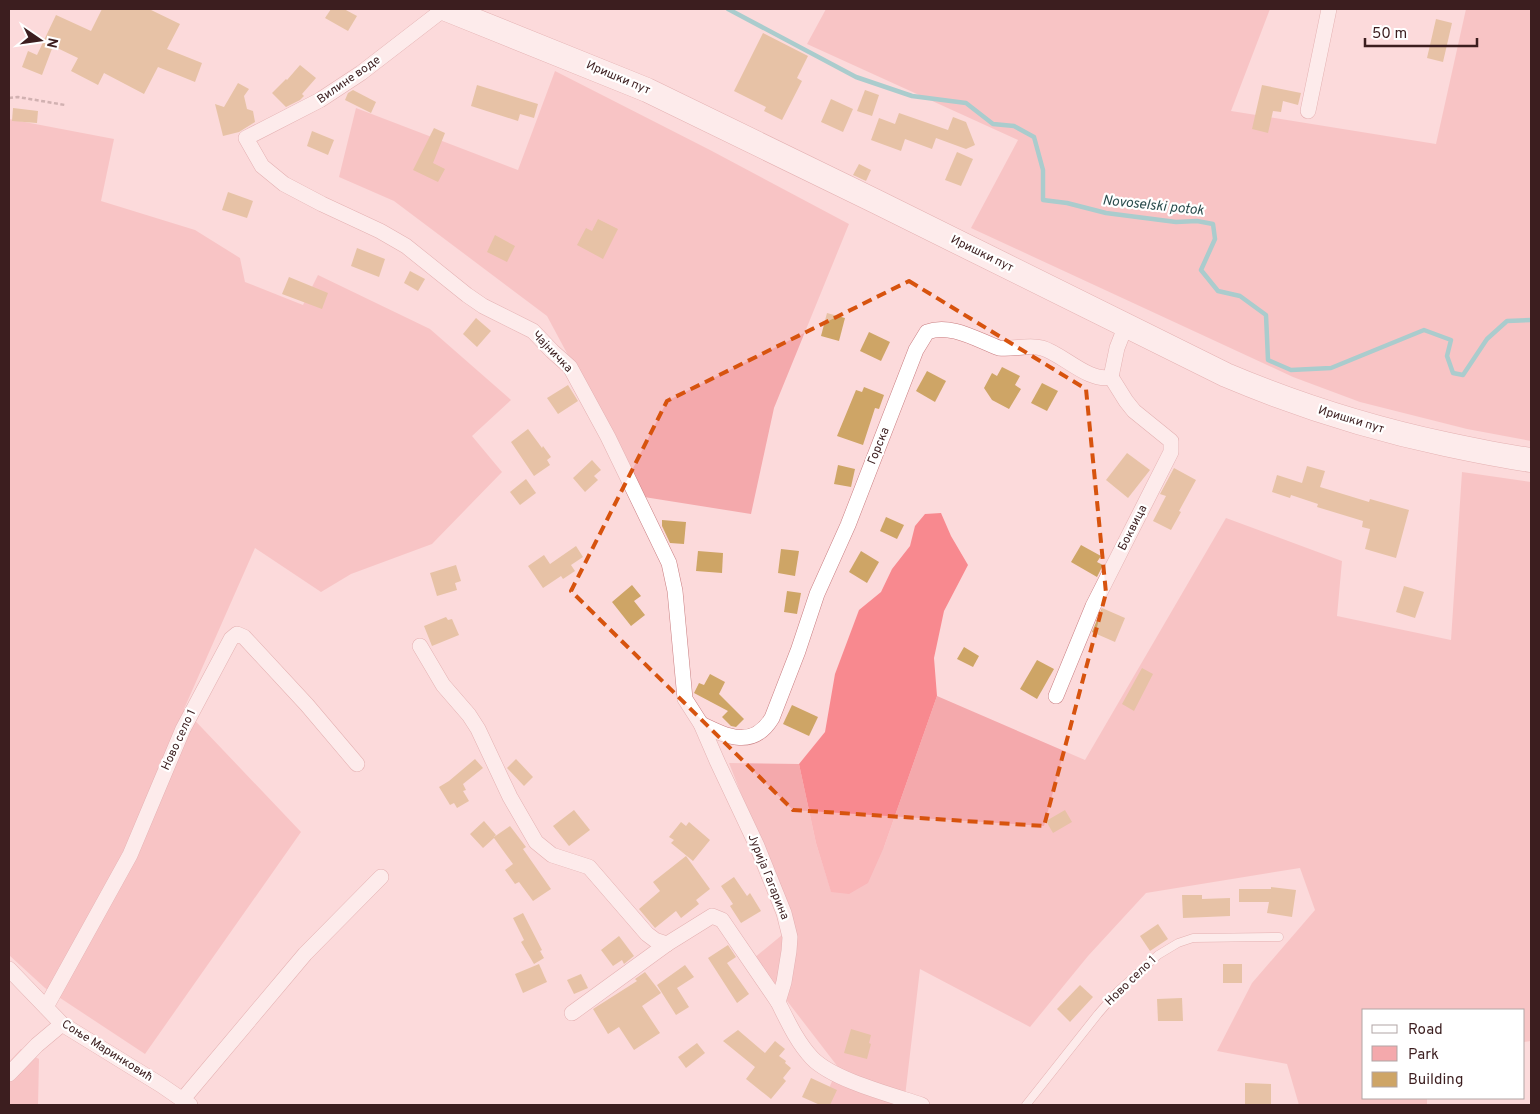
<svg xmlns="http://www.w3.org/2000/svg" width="1540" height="1114" viewBox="0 0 1540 1114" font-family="Overpass,sans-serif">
<rect width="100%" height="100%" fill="#fcdadb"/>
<g fill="#f4a9ac">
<path d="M826,9H1270L1231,111L1436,144L1466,9H1531V441L1467,429L1360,402L1293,377L971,228L1018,140L807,44Z"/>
<path d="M555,71L710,150L849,224L774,408L751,514L644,497L547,316L394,201L339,177L356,108L518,170Z"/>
<path d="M9,119L114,139L101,201L195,230L240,258L245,282L303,305L318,275L430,329L511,400L472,436L502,472L432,544L351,574L321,592L255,548L184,709L301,832L145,1054L45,988L9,955Z"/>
<path d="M1462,472L1531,482V1041L1524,1042V1010H1364V1098H1427V1105H1299L1287,1064L1217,1051L1252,983L1315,910L1300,868L1146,893L1088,956L1030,1027L920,969L904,1105H822L838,1067L754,958L793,926L729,763L799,764L816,843L831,891L884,847L937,696L1085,760L1226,518L1342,561L1337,616L1451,640Z"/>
<path d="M21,1049L39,1059L38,1105H9V1062Z"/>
</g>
<path fill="#f8898f" d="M941,513L951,536L968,565L944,611L934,658L937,696L884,847L868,883L849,894L831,892L816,843L799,764L825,732L835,674L859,610L881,592L892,569L910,546L915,526L925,514Z"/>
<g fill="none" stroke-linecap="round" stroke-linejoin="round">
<path stroke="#48babc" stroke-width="4.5" d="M728,9L856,77L912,96L966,103L993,124L1014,126L1034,137L1043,170V200L1067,203L1106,213L1176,222L1197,221L1213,224L1215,239L1201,270L1218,291L1240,296L1266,315L1268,360L1291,370L1331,368L1424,330L1451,340L1447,356L1453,373L1463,375L1487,339L1507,321L1531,320"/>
</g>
<g fill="#cea566">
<path d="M102,9H149L180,24L167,49L202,63L195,82L158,67L144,94L104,73L98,85L71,71L78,58L53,46L42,75L22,67L28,51L37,55L56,15L91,31Z"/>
<path d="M331,9H344L357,16L348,31L325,18Z"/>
<path d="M1436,19L1452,23L1443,62L1427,58Z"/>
<path d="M763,33L808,56L797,78L802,81L782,120L764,111L766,107L734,91Z"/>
<path d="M300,65L316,78L302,94L304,96L300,100L286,107L272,93L286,79L287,80Z"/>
<path d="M238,83L249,89L244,96L247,109L253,111L255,122L239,132L223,136L215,104L224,107Z"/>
<path d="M477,85L538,104L534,118L520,114L518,121L471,106Z"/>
<path d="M1262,85L1301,93L1298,105L1283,101L1281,112L1273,111L1268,133L1252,129Z"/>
<path d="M353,90L376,102L371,113L345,100L348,93Z"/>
<path d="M865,90L879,95L872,116L857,111Z"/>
<path d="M831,99L853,109L843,132L821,122Z"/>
<path d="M13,108L38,111L37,123L12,121Z"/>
<path d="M899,113L948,130L953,117L966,122L975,145L966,149L936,138L932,149L905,139L901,151L871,140L879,118L895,124Z"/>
<path d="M434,128L445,133L433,163L445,169L438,182L413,170Z"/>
<path d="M312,131L334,140L328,155L307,146Z"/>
<path d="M957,152L973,159L961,186L945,180Z"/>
<path d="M859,164L871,170L866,181L853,175Z"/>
<path d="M228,192L253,201L247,218L222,210Z"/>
<path d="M598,219L618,229L603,259L577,245L586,228L592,231Z"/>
<path d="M495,235L515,246L507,262L487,252Z"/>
<path d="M357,248L385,259L379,277L351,266Z"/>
<path d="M410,271L425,279L418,291L404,283Z"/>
<path d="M289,277L328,293L322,309L282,294Z"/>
<path d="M827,313L845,318L839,341L821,336Z"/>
<path d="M476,318L491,331L477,347L463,334Z"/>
<path d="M869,332L890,342L881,361L860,351Z"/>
<path d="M1002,367L1020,376L1015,385L1021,389L1009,409L992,400L984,388L992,373L997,376Z"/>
<path d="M927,371L946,381L935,402L916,391Z"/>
<path d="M1042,383L1058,391L1047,411L1031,403Z"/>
<path d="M568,385L578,401L558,414L547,398Z"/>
<path d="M864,387L884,395L879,409L875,408L863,445L837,436L856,390L862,392Z"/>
<path d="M528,429L542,448L543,446L551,457L547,460L550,465L534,476L511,442Z"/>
<path d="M1127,453L1150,470L1128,498L1106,480Z"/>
<path d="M592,460L601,470L594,476L598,480L585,492L573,478Z"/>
<path d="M838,465L855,469L851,487L834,484Z"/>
<path d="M1307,466L1325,471L1320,487L1369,502L1370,499L1409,510L1396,558L1365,549L1370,529L1362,527L1363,521L1317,507L1318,504L1291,495L1290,498L1272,492L1277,475L1302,483Z"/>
<path d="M1174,468L1196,480L1179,511L1181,512L1171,530L1153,521L1166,496L1160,494Z"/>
<path d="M526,479L536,493L520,505L510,492Z"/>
<path d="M886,517L904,525L897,539L880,531Z"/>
<path d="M662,520L686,522L684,544L670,543L662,526Z"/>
<path d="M1081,545L1101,556L1097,562L1103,565L1097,577L1071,562Z"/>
<path d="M576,546L583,557L571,565L575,571L563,579L561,576L543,588L528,566L544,555L550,564Z"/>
<path d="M781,549L799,551L795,576L778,573Z"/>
<path d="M698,551L723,553L722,573L696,571Z"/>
<path d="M861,551L879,562L867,583L849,572Z"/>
<path d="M456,565L461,581L455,583L457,590L437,596L430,573Z"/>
<path d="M632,585L641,596L634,601L645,615L631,626L612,602Z"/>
<path d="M1404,586L1424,592L1415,618L1396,612Z"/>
<path d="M787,591L801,593L797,614L784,612Z"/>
<path d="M1102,608L1125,618L1115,642L1092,632Z"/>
<path d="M446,617L448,620L452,619L459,635L432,646L424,626Z"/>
<path d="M964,647L979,656L973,667L957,659Z"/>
<path d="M1037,660L1054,669L1037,699L1020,689Z"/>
<path d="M1142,668L1153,674L1134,711L1122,704Z"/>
<path d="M710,674L725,682L719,694L744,719L736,727L731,726L722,717L728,711L694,693L699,683L704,685Z"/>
<path d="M792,705L818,717L809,736L783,724Z"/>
<path d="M475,759L483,768L463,784L466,790L463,791L469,801L457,808L454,803L450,805L439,787L449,781Z"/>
<path d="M516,759L533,777L524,786L507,768Z"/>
<path d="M574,810L590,830L569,846L553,826Z"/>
<path d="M1065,810L1072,822L1053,833L1046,821Z"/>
<path d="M484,821L496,835L494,837L510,826L526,847L523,849L551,889L533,901L519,882L515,884L505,870L513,864L494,838L483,848L470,834Z"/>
<path d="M681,822L686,826L689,822L710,840L693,861L671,843L674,840L669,837Z"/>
<path d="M686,856L710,889L696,900L699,904L681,918L676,911L655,928L639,909L660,891L653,882Z"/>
<path d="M734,877L747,896L750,893L761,911L741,923L730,906L733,904L721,886Z"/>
<path d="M1271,887L1296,890L1292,917L1267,913L1269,902H1239V889H1271Z"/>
<path d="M1182,895H1202V899L1230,898V916L1183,918Z"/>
<path d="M523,913L542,950L540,951L544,958L534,964L521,942L524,940L513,918Z"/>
<path d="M1158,924L1168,939L1150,951L1140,936Z"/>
<path d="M619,936L634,956L624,964L622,960L613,966L601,950Z"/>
<path d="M728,945L736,957L727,963L749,994L737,1003L708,958Z"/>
<path d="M539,964L547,982L523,993L515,974Z"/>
<rect x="1223" y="964" width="19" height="19"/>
<path d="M685,965L694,977L677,988L689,1007L676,1015L657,985Z"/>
<path d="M645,972L661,993L642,1006L660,1033L634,1050L619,1027L608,1034L593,1009L637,981L635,979Z"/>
<path d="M581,974L588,988L574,994L567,980Z"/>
<path d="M1080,985L1093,997L1070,1022L1057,1009Z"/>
<path d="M1182,998L1183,1021H1158L1157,999Z"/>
<path d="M851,1029L871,1035L869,1043L871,1044L867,1059L844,1053Z"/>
<path d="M738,1030L765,1053L775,1041L785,1049L779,1056L786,1061L785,1063L791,1068L783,1078L786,1081L771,1099L746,1079L755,1067L723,1041Z"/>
<path d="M697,1043L705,1053L686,1068L678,1057Z"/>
<path d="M811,1078L837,1090L830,1105H820L802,1097Z"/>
<path d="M1245,1083L1271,1084V1105H1245Z"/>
</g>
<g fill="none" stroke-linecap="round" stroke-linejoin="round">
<g stroke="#c97e81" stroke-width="9">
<path id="service" d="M1026,1105L1098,1014L1118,991L1158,955L1178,943L1193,938L1279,937"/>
</g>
<g stroke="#c97e81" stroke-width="16">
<g id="minor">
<path d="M444,9L361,73L320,100L246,138L262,166L284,184L322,204L380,231L406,246L467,295L483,306L533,331L552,351L570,367L608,437L669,563L675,591L685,699L701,724L717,761L757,846L784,913L790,937L789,951L784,982L778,1002C788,1022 797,1042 812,1058C833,1080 892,1095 922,1105"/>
<path d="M1308,111L1329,9"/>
<path d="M420,646L443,685L469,715L478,729L510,797L536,842L552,855L589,867L647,934L655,940L667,944"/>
<path d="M1056,696L1093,606L1171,452V441L1134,411L1126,401L1111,377"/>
<path d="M701,724C728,737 753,749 772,718L798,651L817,594L848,525L916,350L927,332C951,323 977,340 999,348C1013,350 1028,344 1042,348C1063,354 1089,383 1111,377L1117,348L1126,325"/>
<path d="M9,969L62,1024L161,1085L190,1105"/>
<path d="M46,1007L130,855L183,729L231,639L237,634L244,637L307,705L357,764"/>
<path d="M572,1013L667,944L712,916L722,920L778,1002"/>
<path d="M9,1074L37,1045L62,1024"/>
<path d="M183,1099L305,954L381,877"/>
</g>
</g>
<g stroke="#c97e81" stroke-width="25">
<path id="primary" d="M446,9L647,90L875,201L1226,375C1297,405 1370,428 1445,444C1473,450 1502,456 1531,460"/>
</g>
<path stroke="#9e7e7f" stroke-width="2.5" stroke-dasharray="4 2.5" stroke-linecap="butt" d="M9,98L18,97L65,105"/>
<use href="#service" stroke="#fff" stroke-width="8"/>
<use href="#minor" stroke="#fff" stroke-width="15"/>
<use href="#primary" stroke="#fff" stroke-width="24"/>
</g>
<path d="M0 0H1540V1114H0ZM909,281L1086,389L1106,593L1044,826L793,810L571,591L667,401Z" fill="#fcdadb" fill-opacity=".55" fill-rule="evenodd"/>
<path fill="none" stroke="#d7530e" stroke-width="4" stroke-dasharray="10 6" stroke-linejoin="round" d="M909,281L1086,389L1106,593L1044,826L793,810L571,591L667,401Z"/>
<g text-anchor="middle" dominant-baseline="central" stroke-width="4.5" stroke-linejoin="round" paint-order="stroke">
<g font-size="12" fill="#3c1e1f" stroke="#fff">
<text transform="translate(618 78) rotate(23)">Иришки пут</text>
<text transform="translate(349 80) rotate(-35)">Вилине воде</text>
<text transform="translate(982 254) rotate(26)">Иришки пут</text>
<text transform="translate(552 352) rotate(46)">Чајничка</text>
<text transform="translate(1351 420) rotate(17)">Иришки пут</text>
<text transform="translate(879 446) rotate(-68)">Горска</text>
<text transform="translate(1133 528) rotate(-63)">Боквица</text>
<text transform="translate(179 740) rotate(-65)">Ново село 1</text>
<text transform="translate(768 877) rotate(68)">Јурија Гагарина</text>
<text transform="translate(1131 981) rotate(-44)">Ново село 1</text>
<text transform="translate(107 1051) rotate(32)">Соње Маринковић</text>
</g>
<g font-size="14" font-style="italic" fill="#2b4d4e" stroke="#fff">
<text transform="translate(1153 206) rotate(6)">Novoselski potok</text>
</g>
</g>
<rect width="1540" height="1114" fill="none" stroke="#3c1e1f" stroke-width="20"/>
<rect x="1362" y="1009" width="162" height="90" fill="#ffffff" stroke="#b1a5a5"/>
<rect x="1372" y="1025" width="25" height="8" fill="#ffffff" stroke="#b1a5a5"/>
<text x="1408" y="1034" font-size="15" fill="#3c1e1f">Road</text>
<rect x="1372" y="1046" width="25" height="15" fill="#f4a9ac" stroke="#b1a5a5"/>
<text x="1408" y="1059" font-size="15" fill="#3c1e1f">Park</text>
<rect x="1372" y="1072" width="25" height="15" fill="#cea566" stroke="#b1a5a5"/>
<text x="1408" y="1084" font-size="15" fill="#3c1e1f">Building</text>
<g transform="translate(40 40) rotate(103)" stroke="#ffffff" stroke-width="4" paint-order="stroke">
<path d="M0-4L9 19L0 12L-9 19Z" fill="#3c1e1f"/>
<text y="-8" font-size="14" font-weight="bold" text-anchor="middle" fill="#3c1e1f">N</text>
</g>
<path d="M1365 38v8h112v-8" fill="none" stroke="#3c1e1f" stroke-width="2.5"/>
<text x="1372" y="38" font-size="15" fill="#3c1e1f" stroke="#ffffff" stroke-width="4" paint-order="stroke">50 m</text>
</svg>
